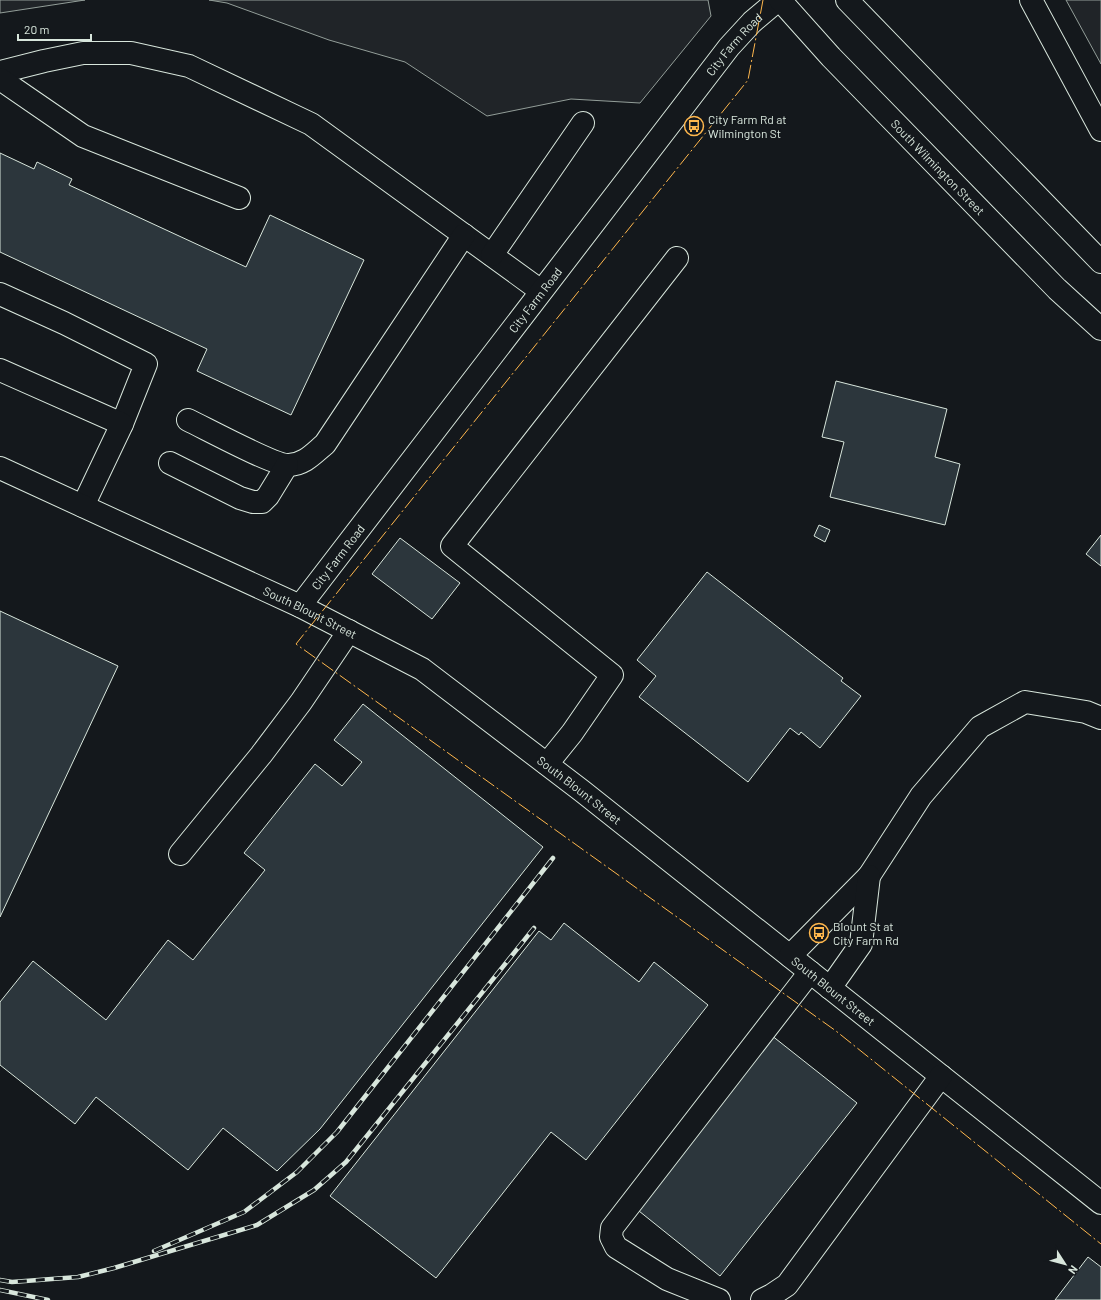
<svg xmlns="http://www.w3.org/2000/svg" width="1101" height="1300" viewBox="0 0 1101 1300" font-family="Barlow,sans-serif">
<rect width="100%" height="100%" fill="#14181c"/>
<g fill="#202428" stroke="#939e99">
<path d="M0,0H85L0,13Z"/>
<path d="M209,0H708L711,16L640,103L571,99L487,116L405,62L329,40L227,3Z"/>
<path d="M1066,0H1101V64Z"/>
</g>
<g fill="#2c363c" stroke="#d8e6dc">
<path d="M0,153L34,169L37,162L72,179L69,185L246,267L270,215L364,260L291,415L197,371L207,349L0,252Z"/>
<path d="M836,381L947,409L935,457L960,464L945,525L830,497L844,442L822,437Z"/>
<path d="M819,525L830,530L825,542L814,536Z"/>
<path d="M1101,535V566L1086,554Z"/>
<path d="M400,538L460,583L432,619L372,574Z"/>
<path d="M707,572L843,678L841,681L861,696L820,748L801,732L799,735L790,728L748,782L639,697L656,676L637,660Z"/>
<path d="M0,611L118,666L0,917Z"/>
<path d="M363,704L543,847L320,1129L277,1171L223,1128L188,1170L96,1097L75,1124L0,1065V1002L33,961L106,1020L168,940L193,960L265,870L244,853L315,764L342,786L362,762L334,740Z"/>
<path d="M564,923L639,982L654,962L708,1005L586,1160L551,1132L436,1278L330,1196L539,931L551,940Z"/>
<path d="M771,1035L857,1103L720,1276L634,1207Z"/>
<path d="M1088,1257L1101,1267V1300H1055Z"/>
</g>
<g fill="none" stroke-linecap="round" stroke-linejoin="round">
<g stroke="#d8e6dc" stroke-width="24">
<g id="minor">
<path d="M1031,0L1101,130"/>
<path d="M0,72L44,61L83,53H131L189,66L311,124L541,291"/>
<path d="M0,79L83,136L239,198"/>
<path d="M492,255L583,123"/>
<path d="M0,294L64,323L146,364L122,424"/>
<path d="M0,370L122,424L83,506"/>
<path d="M188,420C205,428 275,466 289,465C305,464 313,454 325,444L464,235"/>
<path d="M170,463L240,498L253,502H262L268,496L287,465"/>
<path id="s1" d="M0,468L300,606L422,669L582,791L1101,1203"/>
<path id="s2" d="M300,606L729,47L752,22L778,0"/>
<path d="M547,764L572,733L612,675L452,546L677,258"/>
<path d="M180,854L261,755L301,702L349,631"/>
<path d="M790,956L869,876L921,796L980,727L1025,702L1086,712L1101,718"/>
<path d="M830,988L861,944L869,876"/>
<path d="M719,1300L667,1279L616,1247L611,1237L612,1228L810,972"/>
<path d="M762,1300L772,1295L787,1285L941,1076"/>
</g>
</g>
<g stroke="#d8e6dc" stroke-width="24">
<g id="major">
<path id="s3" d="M780,0L831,57L1057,289L1101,329"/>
<path d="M847,0L1101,262"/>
</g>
</g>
<use href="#minor" stroke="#14181c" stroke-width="22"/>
<use href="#major" stroke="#14181c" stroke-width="22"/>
<g stroke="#d8e6dc" stroke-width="4.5">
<g id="rail">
<path d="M154,1251L244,1212L297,1172L337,1132L553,858"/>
<path d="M0,1280L12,1282L78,1277L114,1268L257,1225L314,1190L346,1162L534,928"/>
<path d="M0,1290L48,1300"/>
</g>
</g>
<use href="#rail" stroke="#14181c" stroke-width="3" stroke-dasharray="9" stroke-linecap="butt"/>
<path stroke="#ffb74d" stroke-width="1" stroke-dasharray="14 3 2 3" stroke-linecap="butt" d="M763,0L748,80L296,644L836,1031L1101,1244"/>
</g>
<defs>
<g id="bus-ring" transform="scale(1)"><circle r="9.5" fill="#14181c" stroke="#ffb74d" stroke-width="1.5"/><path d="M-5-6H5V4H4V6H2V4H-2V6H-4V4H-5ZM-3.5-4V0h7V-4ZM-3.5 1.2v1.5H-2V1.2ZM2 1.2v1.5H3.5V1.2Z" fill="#ffb74d"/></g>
</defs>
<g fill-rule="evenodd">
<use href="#bus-ring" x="694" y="126"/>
<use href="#bus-ring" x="819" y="933"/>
</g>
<g text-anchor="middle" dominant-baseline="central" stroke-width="3" stroke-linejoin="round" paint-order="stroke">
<g font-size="12" fill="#d8e6dc" stroke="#14181c">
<text stroke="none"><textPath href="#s2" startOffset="710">City Farm Road</textPath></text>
<text stroke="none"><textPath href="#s3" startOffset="230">South Wilmington Street</textPath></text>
<text stroke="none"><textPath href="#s2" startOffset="386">City Farm Road</textPath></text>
<text stroke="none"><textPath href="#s2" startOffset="62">City Farm Road</textPath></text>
<text stroke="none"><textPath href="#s1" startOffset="342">South Blount Street</textPath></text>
<text stroke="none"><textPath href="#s1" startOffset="666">South Blount Street</textPath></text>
<text stroke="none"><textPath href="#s1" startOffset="990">South Blount Street</textPath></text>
</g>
<g font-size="12" fill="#d8e6dc" stroke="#14181c" text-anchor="start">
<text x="708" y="119">City Farm Rd at<tspan x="708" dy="14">Wilmington St</tspan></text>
<text x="833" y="926">Blount St at<tspan x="833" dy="14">City Farm Rd</tspan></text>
</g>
</g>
<g transform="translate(1065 1264) rotate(126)" stroke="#14181c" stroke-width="3" paint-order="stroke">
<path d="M0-3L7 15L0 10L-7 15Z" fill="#d8e6dc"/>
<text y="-6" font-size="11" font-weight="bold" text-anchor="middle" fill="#d8e6dc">N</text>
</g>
<path d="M18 34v6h73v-6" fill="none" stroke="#d8e6dc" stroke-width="2"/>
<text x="24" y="34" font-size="12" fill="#d8e6dc" stroke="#14181c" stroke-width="3" paint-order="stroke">20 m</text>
</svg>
